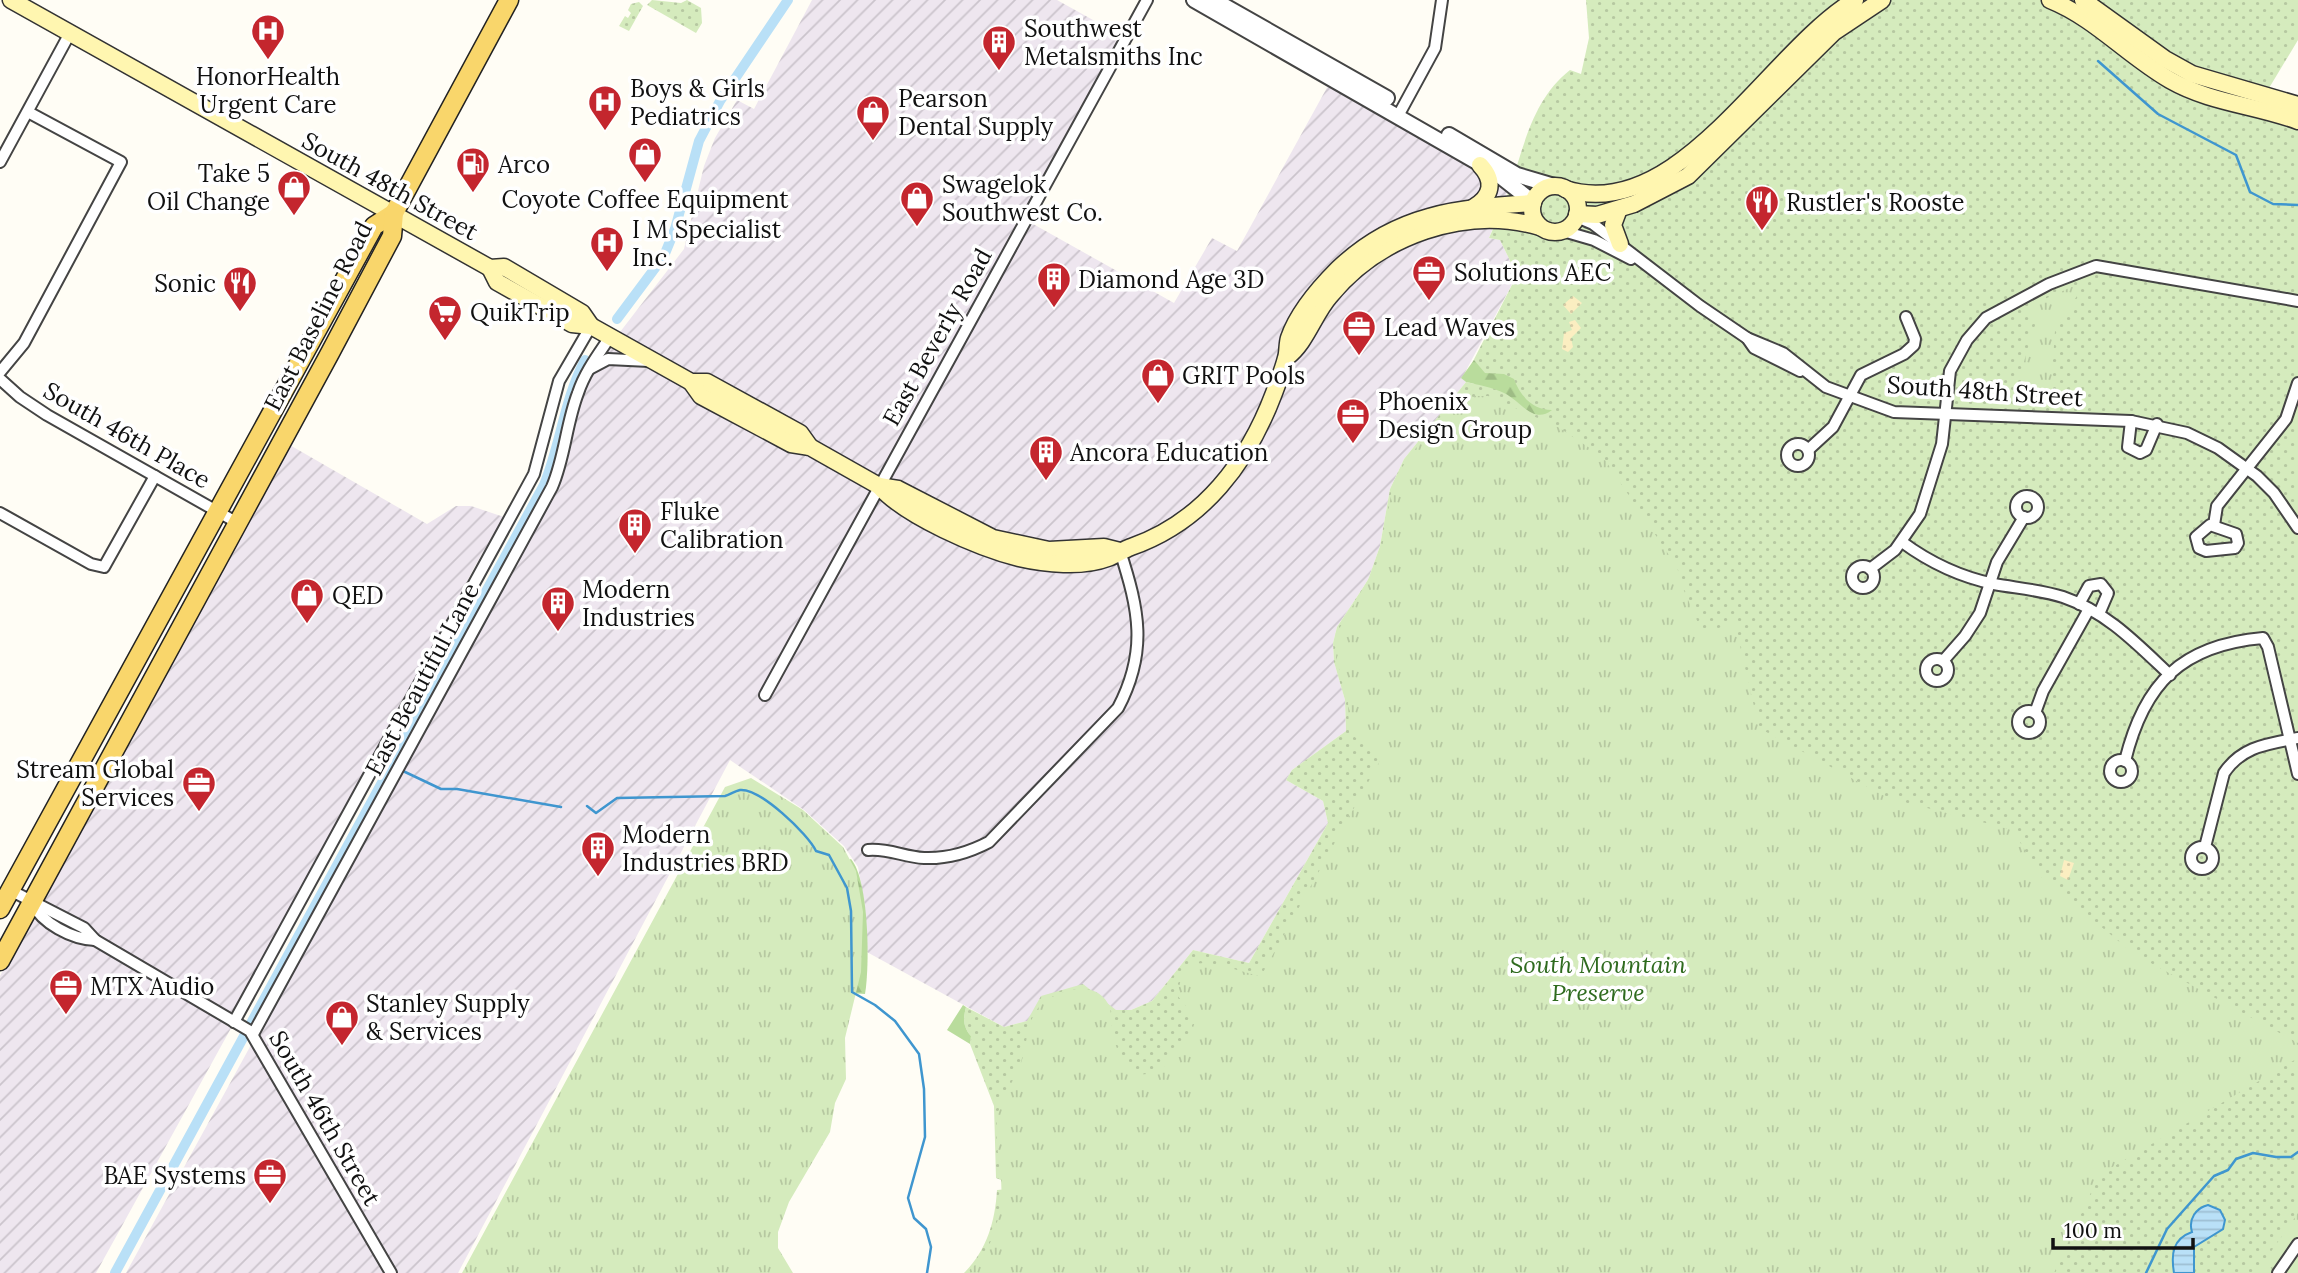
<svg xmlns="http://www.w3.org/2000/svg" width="2298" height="1273" viewBox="0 0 2298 1273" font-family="Lora,serif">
<defs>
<pattern id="industrial-furrows" width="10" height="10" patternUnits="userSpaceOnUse" patternTransform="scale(1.75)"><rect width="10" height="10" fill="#eee6ef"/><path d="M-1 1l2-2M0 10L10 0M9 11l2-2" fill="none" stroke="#cbc4cc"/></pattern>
<pattern id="grass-dots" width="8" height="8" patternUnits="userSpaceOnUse" patternTransform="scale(1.75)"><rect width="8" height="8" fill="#d5ebbd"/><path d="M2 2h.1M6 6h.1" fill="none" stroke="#b6c8a1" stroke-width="1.8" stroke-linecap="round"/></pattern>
<pattern id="forest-firs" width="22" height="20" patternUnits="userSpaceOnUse" patternTransform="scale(1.75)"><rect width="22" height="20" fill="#b9dc9c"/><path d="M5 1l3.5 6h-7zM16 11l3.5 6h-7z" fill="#9ebc85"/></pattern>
<pattern id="sand-dots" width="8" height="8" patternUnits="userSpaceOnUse" patternTransform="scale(1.75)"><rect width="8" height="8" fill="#fbeec1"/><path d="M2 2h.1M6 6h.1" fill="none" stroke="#d6cba5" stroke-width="1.8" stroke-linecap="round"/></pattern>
<pattern id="park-tufts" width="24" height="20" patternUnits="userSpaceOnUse" patternTransform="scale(1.75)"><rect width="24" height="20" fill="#d5ebbd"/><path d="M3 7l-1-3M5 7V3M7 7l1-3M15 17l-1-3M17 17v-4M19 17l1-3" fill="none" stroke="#b6c8a1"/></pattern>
<pattern id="water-rules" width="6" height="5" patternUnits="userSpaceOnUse" patternTransform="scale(1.75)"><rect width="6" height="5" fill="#b9e0f7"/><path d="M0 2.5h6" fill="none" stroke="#9ebfd3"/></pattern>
</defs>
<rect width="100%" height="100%" fill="#fffdf5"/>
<g fill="url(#industrial-furrows)">
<path d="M812,0H1057L1120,35L1003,249L1008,252L1026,220L1174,303L1212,238L1237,251L1329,84L1513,177L1489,238L1500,240L1517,275L1462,378L1466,382L1404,459L1390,489L1380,546L1368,580L1337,627L1333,643L1334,662L1345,700L1346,731L1292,770L1286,780L1323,801L1328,823L1249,963L1193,950L1152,1001L1131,1010L1027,1021L1004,1027L865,951V906L858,867L844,846L804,810L730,760L458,1273H126L551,497L579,393L590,371L684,249L704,166L715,138L737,100L754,109Z"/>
<path d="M288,444L427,524L456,506H471L504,517L475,566L348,816L96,1273H0V976Z"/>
</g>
<g fill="url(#grass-dots)">
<path d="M652,0L681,3L687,0L701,8L702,23L696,33L647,5Z"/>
<path d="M1586,0H2298V40L2254,113L2298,128V1273H964C987,1250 995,1222 997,1190L1008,1189L1006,1182L996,1178L994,1106L970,1044L971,1036C963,1027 963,1019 966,1007L1004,1027L1027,1021L1041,996L1083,984L1116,1010H1131L1152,1001L1193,950L1249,963L1328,823L1323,801L1286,780L1292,770L1346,731L1345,700L1334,662L1333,643L1337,627L1368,580L1380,546L1390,489L1404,459L1466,382L1475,384L1467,373L1517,275L1500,240L1489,238C1496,222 1504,205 1510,188C1524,145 1533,99 1570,70L1581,74L1589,38Z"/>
<path d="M639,2L643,6L629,31L619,26L625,16L628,18L631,13L628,10L631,4Z"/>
</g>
<g fill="url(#forest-firs)">
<path d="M1474,360L1485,373L1504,374L1514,379C1520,396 1533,410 1552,410C1533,425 1521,401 1504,393C1492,387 1479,385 1466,382L1461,378Z"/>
<path d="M851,859C869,880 870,965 865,994L850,993L841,863Z"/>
<path d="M963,1005L966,1007C963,1019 963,1027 971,1036L970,1044L947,1030Z"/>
</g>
<g fill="url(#sand-dots)">
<path d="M1573,296L1582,303L1571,314L1563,305Z"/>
<path d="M1575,320L1581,328L1571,338L1573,347L1568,352L1562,349L1564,333L1572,330L1569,322Z"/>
<path d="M2064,860L2074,863L2068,880L2060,876Z"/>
</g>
<g fill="url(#park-tufts)">
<path d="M2074,286L2080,291L2055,331L2051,389L2054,407L2021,406L2023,365L2036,322L2026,307Z"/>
<path d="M1475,396H1488L1558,427L1603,457L1677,567L1682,586L1702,632L1735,624L1759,728L1888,798L2013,830L2039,875L2134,954L2298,1043V1058L2099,1175L2054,1273H966C988,1256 995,1235 1000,1209C1006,1177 992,1145 998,1113C1001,1098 1012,1084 1018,1070C1033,1035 1020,1004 1068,991C1080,987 1094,988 1103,997C1114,1008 1110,1019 1112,1032C1115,1048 1123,1062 1134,1074C1146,1075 1154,1074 1164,1067C1167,1051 1176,1044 1190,1036L1196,1019L1177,995L1184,967C1206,956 1238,972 1261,976L1381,759L1349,732L1348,700L1336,658L1339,629L1375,568L1382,548L1392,489L1406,460L1442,417Z"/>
<path d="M751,778L803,810L843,847L856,871L863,912L861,972L845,1038L846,1079L835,1103L830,1132L789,1202L778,1232V1248L793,1273H462L725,787Z"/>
<path d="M2298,1213V1269L2295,1273H2256Z"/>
</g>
<path fill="url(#water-rules)" stroke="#3f96cf" stroke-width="2" d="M2208,1205L2220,1210L2225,1220L2223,1229L2194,1247V1273H2174C2171,1255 2172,1239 2192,1232C2188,1219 2196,1208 2208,1205Z"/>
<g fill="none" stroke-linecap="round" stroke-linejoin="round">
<g stroke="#3f96cf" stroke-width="2.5">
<path d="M2098,61L2158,114L2236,155L2250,192L2273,204L2298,205"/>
<path d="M403,771L441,789H457L561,807"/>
<path d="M587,806L596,813L617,798L725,796C729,795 735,791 740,790C760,788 808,834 816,851L829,855L847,888L851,911L852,992L875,1005L895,1021L919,1054L924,1089L925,1137L908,1198L914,1218L926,1229L931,1247L927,1273"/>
<path d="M2146,1273L2167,1229L2214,1176L2228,1170L2236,1159L2253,1153L2276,1157H2291L2298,1152"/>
</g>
<g stroke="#b9e0f7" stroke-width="10">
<path d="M617,319L664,256L675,229L699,141L720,101L788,0"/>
<path d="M115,1273L544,485C561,443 564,400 585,360"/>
</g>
<g stroke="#444" stroke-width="14">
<g id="minor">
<path d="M1398,116L1435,48L1442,0"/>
<path d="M0,162L70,33"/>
<path d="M1579,218L1593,224L1700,306L1747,338L1754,348L1800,371"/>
<path d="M1563,231L1594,240L1631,259"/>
<path d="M1747,338L1783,353L1826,387L1894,412L2131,421L2187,433L2218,448L2257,476L2274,493L2298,528"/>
<path d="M591,368L608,359L649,361"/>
<path d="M0,372L24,343L121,162L28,112"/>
<path d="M0,379L20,397L47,415L236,522"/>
<path d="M2131,421L2128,447L2140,453L2146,450L2157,424"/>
<circle cx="1798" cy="455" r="11"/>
<path d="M1808,450L1833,427L1861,375L1904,354L1914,345L1915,339L1906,317"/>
<circle cx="2027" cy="507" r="11"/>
<path d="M0,513L91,564L104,567L155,476"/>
<path d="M2210,525L2236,534L2238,543L2235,548L2206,551L2199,548L2196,537Z"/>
<path d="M2214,525L2217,506L2286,419L2298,383"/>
<path d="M1902,542C1929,562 1961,577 1994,584C2016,588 2041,590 2063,597C2107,612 2137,644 2170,675"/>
<circle cx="1863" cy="577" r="11"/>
<path d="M1870,569L1895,550L1920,514L1942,444L1950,371L1967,340L1986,318L2049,284L2096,266L2298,301"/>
<path d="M2079,604L2089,586L2101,584L2108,593L2099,614"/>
<circle cx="1937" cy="670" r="11"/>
<path d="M1943,661L1965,636L1980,613L1997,562L2024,517"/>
<path d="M765,695L1147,0"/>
<circle cx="2029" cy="722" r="11"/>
<path d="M2035,713L2043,691L2089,609"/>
<circle cx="2121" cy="771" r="11"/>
<path d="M2125,761C2144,683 2182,645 2263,638L2268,647L2298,774"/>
<circle cx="2202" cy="858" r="11"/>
<path d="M2205,847L2224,773C2242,746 2268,744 2298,738"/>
<path d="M868,850C888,848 904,857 924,858C948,859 968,853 989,842L1118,708C1148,651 1139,610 1120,551"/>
<path d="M10,890L84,928L95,940L250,1031L391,1273"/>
<path d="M32,903C42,923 71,939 95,940"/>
<path d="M234,1022L534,474L559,381L591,326"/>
<path d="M253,1034L552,487C565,457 566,424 578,393C585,372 598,355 610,337"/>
<path d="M2278,1273L2298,1244"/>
</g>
</g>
<g stroke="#444" stroke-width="18">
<g id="tertiary">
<path d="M1194,0L1496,173L1533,202"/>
<path d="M1214,0L1387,98"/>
<path d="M1449,135L1517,175L1554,186"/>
</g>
</g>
<g stroke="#333" stroke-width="19">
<g id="secondary">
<path d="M11,0L490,268L504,267L582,313L591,326"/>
<path d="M2050,0C2095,18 2128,56 2170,80C2210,103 2255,105 2298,121"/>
<path d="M2083,0L2165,59L2192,74L2298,105"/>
<circle cx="1555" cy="209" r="23"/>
<path d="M1565,189C1679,225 1769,51 1855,0"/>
<path d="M1474,207C1492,196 1495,181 1480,165"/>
<path d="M1619,209L1613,225L1620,244"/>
<path d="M1577,214L1597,215L1634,204L1688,176L1834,32L1882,0"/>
<path d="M490,268L497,282L572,324L591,326L691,382H707L800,433L810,447"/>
<path d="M1287,357C1306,343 1314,314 1330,296C1379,236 1465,205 1540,227"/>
<path d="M691,382L701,396L791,444L810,447L879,486L898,489L993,538L1049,550L1104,547L1120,551"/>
<path d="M879,486C905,516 979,548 1019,558C1045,564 1082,568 1108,558C1116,555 1123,550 1131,547C1203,522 1248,462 1274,393C1278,382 1283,370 1286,358C1288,352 1287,344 1289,338C1298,312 1319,288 1338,269C1396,213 1458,208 1533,203"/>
</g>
</g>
<g stroke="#222" stroke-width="21">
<g id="primary">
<path d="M0,909L374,226L394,213"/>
<path d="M0,961L330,353L392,236L394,213L509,0"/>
</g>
</g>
<use href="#minor" stroke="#fff" stroke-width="10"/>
<use href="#tertiary" stroke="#fff" stroke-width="14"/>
<use href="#secondary" stroke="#fff6b0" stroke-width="16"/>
<use href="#primary" stroke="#f9d66b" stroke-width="18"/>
</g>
<defs>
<g id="hospital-pin" transform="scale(1.75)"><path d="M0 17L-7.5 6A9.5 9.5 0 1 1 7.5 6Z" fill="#c4262e" stroke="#fff"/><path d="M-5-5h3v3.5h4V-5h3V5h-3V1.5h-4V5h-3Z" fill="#fff"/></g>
<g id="building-pin" transform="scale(1.75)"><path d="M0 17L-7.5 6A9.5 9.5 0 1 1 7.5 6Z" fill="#c4262e" stroke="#fff"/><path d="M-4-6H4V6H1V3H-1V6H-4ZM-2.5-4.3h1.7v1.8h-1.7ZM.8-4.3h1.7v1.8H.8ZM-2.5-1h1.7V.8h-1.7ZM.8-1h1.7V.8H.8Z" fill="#fff"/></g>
<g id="shop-pin" transform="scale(1.75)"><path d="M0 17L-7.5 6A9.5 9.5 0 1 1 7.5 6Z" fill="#c4262e" stroke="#fff"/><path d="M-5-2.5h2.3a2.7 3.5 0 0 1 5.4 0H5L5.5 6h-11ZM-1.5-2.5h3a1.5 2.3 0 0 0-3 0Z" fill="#fff"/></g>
<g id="fuel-pin" transform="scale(1.75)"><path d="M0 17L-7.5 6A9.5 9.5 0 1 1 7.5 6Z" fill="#c4262e" stroke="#fff"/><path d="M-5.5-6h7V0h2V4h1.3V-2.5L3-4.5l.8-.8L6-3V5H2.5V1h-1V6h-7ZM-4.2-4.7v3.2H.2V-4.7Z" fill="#fff"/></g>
<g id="restaurant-pin" transform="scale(1.75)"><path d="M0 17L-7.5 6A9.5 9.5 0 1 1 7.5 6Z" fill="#c4262e" stroke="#fff"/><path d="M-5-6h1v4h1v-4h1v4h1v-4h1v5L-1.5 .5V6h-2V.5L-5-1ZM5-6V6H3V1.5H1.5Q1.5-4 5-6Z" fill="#fff"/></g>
<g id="office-pin" transform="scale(1.75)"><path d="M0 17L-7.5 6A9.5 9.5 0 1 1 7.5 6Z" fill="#c4262e" stroke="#fff"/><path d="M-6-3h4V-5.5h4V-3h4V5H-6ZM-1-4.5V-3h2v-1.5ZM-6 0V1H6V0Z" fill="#fff"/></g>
<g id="supermarket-pin" transform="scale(1.75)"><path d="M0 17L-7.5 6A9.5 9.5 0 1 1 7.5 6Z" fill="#c4262e" stroke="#fff"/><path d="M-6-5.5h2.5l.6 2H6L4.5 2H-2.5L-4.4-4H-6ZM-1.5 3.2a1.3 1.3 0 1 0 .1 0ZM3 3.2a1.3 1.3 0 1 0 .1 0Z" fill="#fff"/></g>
</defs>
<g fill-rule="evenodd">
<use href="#hospital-pin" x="268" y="31"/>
<use href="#building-pin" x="999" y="42"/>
<use href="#hospital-pin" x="605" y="102"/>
<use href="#shop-pin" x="873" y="112"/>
<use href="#shop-pin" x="645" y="154"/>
<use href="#fuel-pin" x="473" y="164"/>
<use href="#shop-pin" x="294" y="187"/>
<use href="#shop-pin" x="917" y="198"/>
<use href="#restaurant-pin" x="1762" y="202"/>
<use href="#hospital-pin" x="607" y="243"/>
<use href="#office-pin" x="1429" y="272"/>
<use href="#building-pin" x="1054" y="279"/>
<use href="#restaurant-pin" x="240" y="283"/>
<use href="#supermarket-pin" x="445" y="312"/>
<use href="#office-pin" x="1359" y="327"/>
<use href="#shop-pin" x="1158" y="375"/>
<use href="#office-pin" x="1353" y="415"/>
<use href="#building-pin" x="1046" y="452"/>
<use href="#building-pin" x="635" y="525"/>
<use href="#shop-pin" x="307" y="595"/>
<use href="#building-pin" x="558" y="603"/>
<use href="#office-pin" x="199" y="783"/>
<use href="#building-pin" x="598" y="848"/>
<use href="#office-pin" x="66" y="986"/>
<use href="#shop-pin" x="342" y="1017"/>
<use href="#office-pin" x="270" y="1175"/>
</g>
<g text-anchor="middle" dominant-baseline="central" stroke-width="7" stroke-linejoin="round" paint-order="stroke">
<g font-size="24" fill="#111" stroke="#fff" text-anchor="start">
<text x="1024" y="28">Southwest<tspan x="1024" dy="28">Metalsmiths Inc</tspan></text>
<text x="268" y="76" text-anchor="middle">HonorHealth<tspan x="268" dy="28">Urgent Care</tspan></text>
<text x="630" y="88">Boys &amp; Girls<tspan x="630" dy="28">Pediatrics</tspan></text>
<text x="898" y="98">Pearson<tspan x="898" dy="28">Dental Supply</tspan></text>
<text x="498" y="164">Arco</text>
<text x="270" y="173" text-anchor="end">Take 5<tspan x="270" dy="28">Oil Change</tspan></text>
<text x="942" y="184">Swagelok<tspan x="942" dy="28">Southwest Co.</tspan></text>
<text x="645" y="199" text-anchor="middle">Coyote Coffee Equipment</text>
<text x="1786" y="202">Rustler's Rooste</text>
<text x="632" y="229">I M Specialist<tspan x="632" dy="28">Inc.</tspan></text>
<text x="1454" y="272">Solutions AEC</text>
<text x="1078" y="279">Diamond Age 3D</text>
<text x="216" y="283" text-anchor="end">Sonic</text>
<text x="470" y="312">QuikTrip</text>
<text x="1384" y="327">Lead Waves</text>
<text x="1182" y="375">GRIT Pools</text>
<text x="1378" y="401">Phoenix<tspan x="1378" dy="28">Design Group</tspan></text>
<text x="1070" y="452">Ancora Education</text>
<text x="660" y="511">Fluke<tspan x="660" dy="28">Calibration</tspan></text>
<text x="582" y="589">Modern<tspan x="582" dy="28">Industries</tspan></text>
<text x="332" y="595">QED</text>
<text x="174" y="769" text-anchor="end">Stream Global<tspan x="174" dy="28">Services</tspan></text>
<text x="622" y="834">Modern<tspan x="622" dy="28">Industries BRD</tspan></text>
<text x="90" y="986">MTX Audio</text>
<text x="366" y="1003">Stanley Supply<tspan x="366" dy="28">&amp; Services</tspan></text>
<text x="246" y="1175" text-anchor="end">BAE Systems</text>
</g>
<g font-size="24" fill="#111" stroke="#fff">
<text transform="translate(390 186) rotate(29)">South 48th Street</text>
<text transform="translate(318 316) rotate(-63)">East Baseline Road</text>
<text transform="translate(937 337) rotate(-61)">East Beverly Road</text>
<text transform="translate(1985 391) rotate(4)">South 48th Street</text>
<text transform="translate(127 435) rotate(30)">South 46th Place</text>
<text transform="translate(422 679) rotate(-62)">East Beautiful Lane</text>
<text transform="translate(325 1118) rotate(60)">South 46th Street</text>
</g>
<g font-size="24" font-style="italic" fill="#2f6b1f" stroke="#fff">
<text x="1598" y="964">South Mountain<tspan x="1598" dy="28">Preserve</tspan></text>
</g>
</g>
<path d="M2053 1238v10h140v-10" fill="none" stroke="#111111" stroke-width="3.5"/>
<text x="2064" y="1238" font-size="21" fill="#111111" stroke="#ffffff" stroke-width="5" paint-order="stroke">100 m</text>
</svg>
